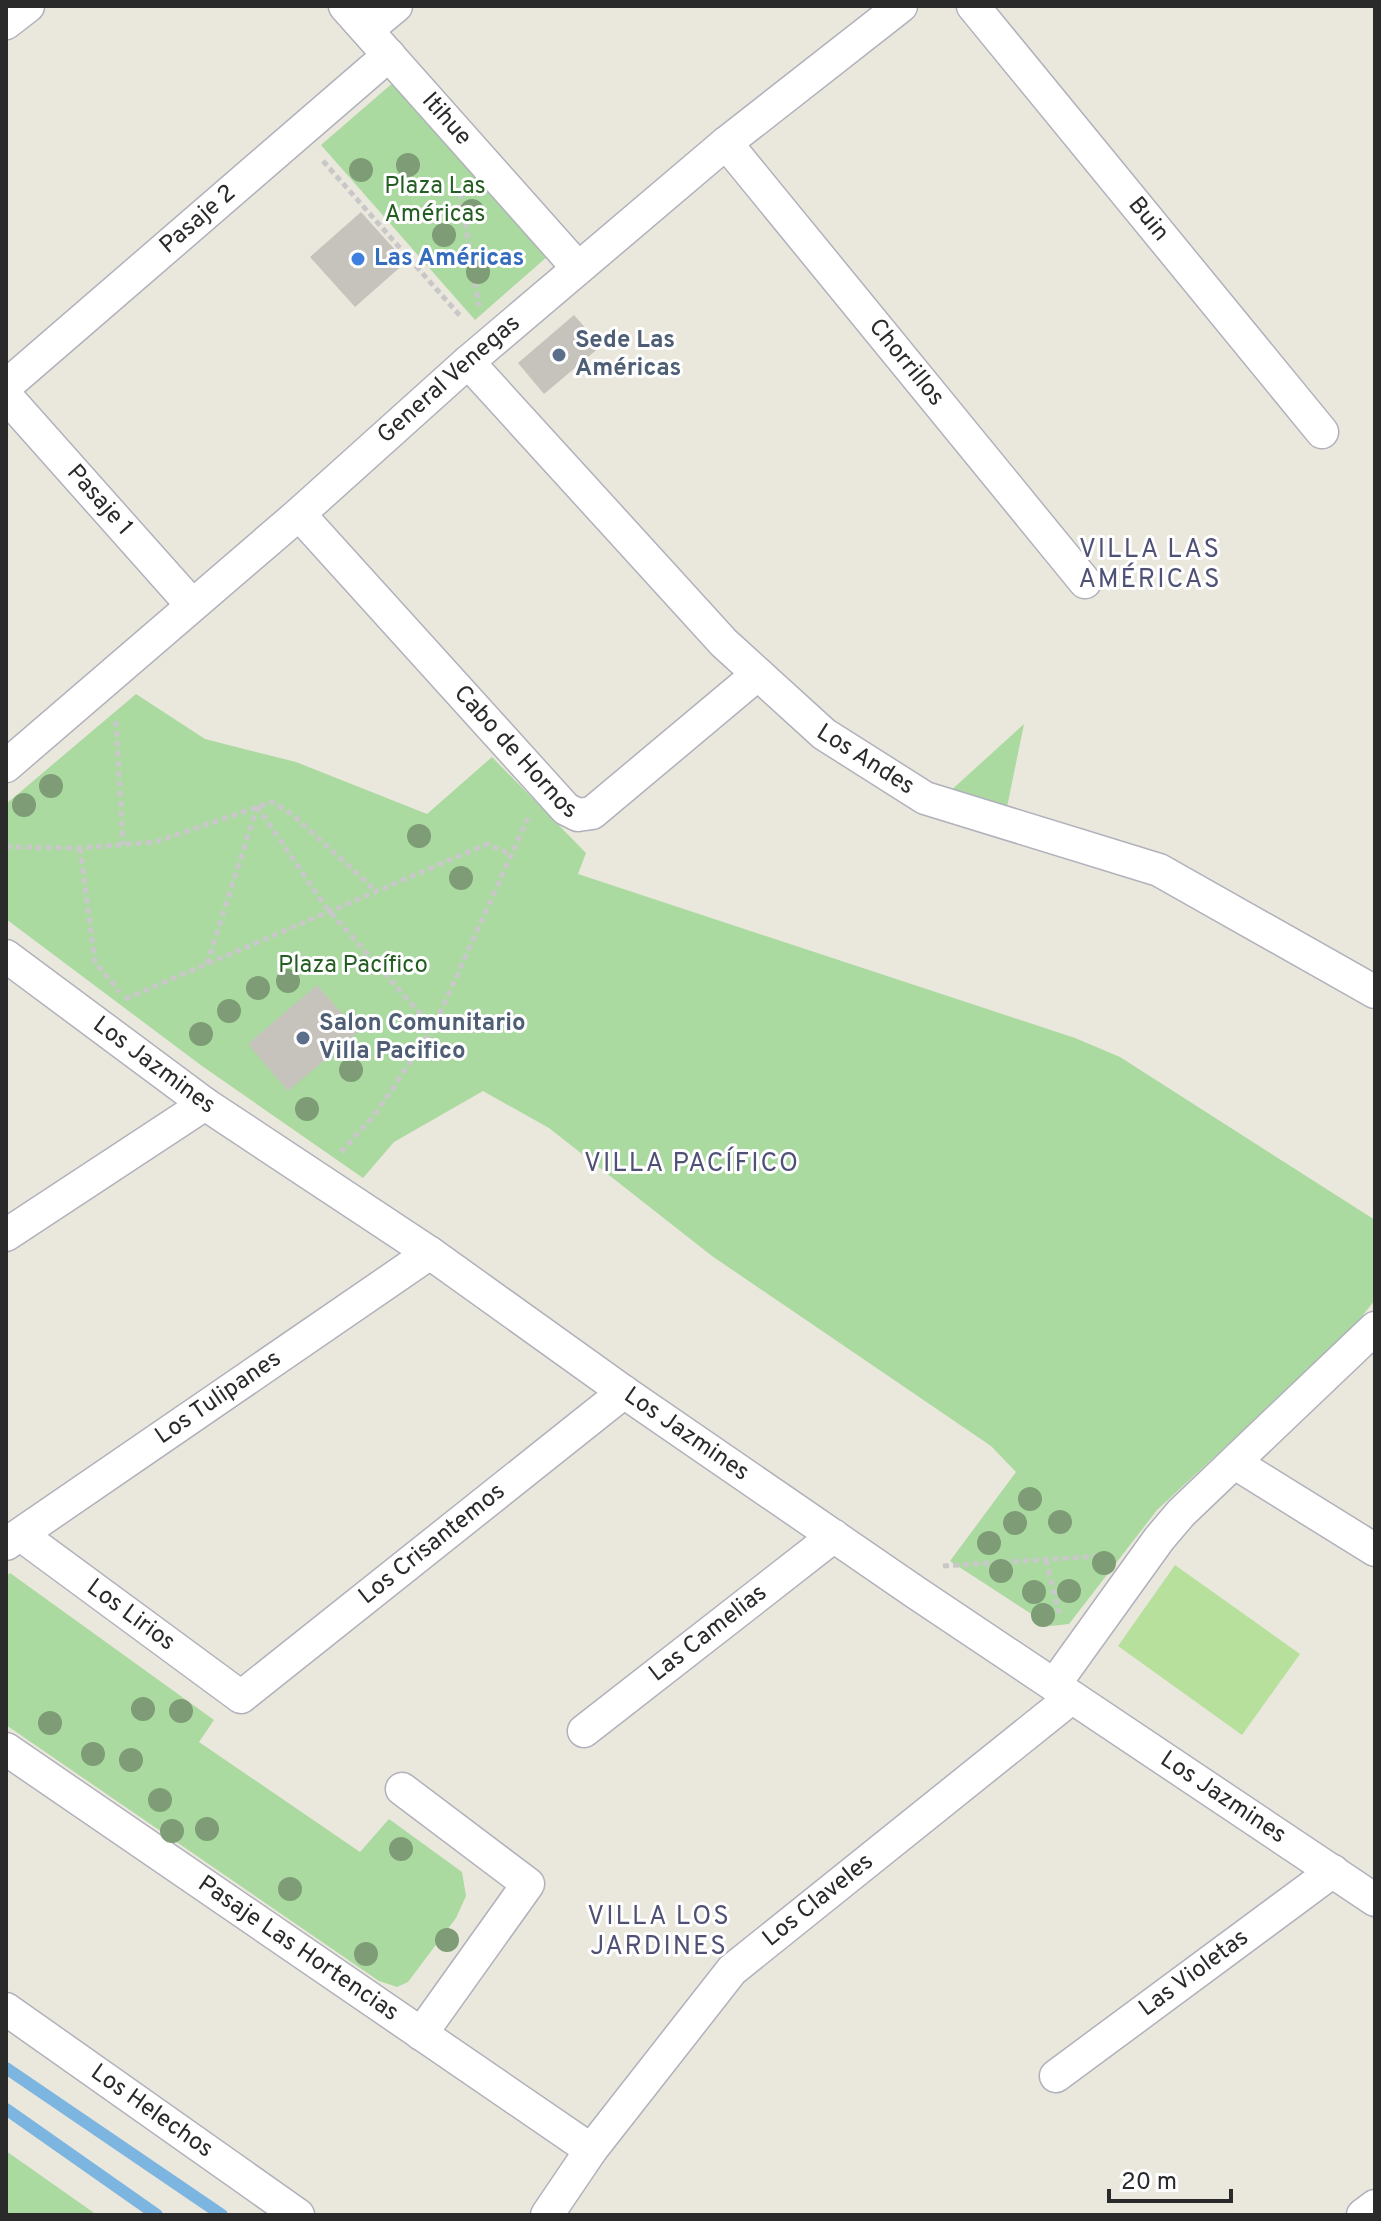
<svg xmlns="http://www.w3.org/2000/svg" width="1381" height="2221" viewBox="0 0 1381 2221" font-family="Overpass,sans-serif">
<rect width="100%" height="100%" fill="#eae7dd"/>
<g fill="#aadaa0">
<path d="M395,81L548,256L475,320L321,145Z"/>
<path d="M136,694L205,739L296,762L427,814L492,757L586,853L578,874L1075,1038L1120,1057L1375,1220V1300L1350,1331L1157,1510L1069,1624L1050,1626L950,1561L1016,1472L991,1446L712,1256L549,1128L483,1091L394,1142L363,1178L202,1066L6,919V804Z"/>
<path d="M1024,724L1006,812L947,794Z"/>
<path d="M10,1573L214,1720L199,1742L360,1852L389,1819L462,1872L466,1896L456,1918L408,1982L397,1987L379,1981L6,1725V1576Z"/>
<path d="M6,2151L97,2215H6Z"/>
</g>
<path fill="#b8e09d" d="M1175,1565L1300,1654L1242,1735L1118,1646Z"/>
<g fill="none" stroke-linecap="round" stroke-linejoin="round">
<g stroke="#7cb5e0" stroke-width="12">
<path d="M6,2068L222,2215"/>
<path d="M6,2109L157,2215"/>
</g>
</g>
<g fill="#c6c3bd">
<path d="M361,212L406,262L355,307L310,257Z"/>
<path d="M574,315L601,346L544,394L518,363Z"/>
<path d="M317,985L358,1032L288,1091L248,1044Z"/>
</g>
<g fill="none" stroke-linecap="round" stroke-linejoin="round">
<g stroke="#b1b1bc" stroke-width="35">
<g id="minor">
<path id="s1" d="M345,6L578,268"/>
<path id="s2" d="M973,6L1322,432"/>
<path d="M6,23L28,6"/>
<path d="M367,30L396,6"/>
<path id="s3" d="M726,143L1085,582"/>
<path id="s4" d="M468,362L724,643L824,734L925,798L1159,870L1375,992"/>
<path id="s5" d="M6,386L389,55"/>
<path id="s6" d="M6,396L192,605"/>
<path id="s7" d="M299,514L566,809L578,815L592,813L758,674"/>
<path id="s8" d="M6,766L299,514L468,362L726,143L901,6"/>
<path id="s9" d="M6,956L205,1104L430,1253L624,1392L915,1592L1375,1900"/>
<path d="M6,1235L205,1104"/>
<path d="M1235,1463L1375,1550"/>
<path id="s10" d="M21,1535L241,1697L624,1392"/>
<path id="s11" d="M6,1544L430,1253"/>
<path d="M1054,1685L1159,1539L1181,1513L1375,1328"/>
<path id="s12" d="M584,1731L834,1536"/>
<path id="s13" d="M6,1749L591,2150"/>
<path d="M402,1789L528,1884L421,2034"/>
<path id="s14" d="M6,2009L298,2215"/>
<path id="s15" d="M1056,2076L1333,1871"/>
<path id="s16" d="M547,2215L591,2150L732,1970L1071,1698"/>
<path d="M1363,2215L1375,2206"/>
</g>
</g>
<g stroke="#c8c8c8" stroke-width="5" stroke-dasharray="6 4" stroke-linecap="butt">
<path d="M323,161L462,318"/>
<path d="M460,193L479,306"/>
<path d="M116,721L123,844"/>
<path d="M257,806L325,906L433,1028"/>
<path d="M6,847L80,848L155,842L272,802L293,815L376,891"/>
<path d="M80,848L95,962L120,992"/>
<path d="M207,964L257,807"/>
<path d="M125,999L487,844L510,854"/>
<path d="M341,1152L376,1113L433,1028L528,818"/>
<path d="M1046,1560L1059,1613"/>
<path d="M943,1566L1101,1556"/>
</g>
<use href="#minor" stroke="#fff" stroke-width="32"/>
</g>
<g fill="#7e9c76">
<circle cx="408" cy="165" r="12"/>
<circle cx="361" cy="170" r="12"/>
<circle cx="472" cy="211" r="12"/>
<circle cx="444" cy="235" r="12"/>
<circle cx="478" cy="272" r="12"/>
<circle cx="51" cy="786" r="12"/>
<circle cx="24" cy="805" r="12"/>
<circle cx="419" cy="836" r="12"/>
<circle cx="461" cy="878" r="12"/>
<circle cx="288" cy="981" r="12"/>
<circle cx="258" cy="988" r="12"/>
<circle cx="229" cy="1011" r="12"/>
<circle cx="201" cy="1034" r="12"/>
<circle cx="351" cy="1070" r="12"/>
<circle cx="307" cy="1109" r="12"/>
<circle cx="1030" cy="1499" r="12"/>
<circle cx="1060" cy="1522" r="12"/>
<circle cx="1015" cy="1523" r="12"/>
<circle cx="989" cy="1543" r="12"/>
<circle cx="1104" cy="1563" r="12"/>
<circle cx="1001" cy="1571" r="12"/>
<circle cx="1069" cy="1591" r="12"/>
<circle cx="1034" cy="1592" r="12"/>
<circle cx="1043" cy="1615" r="12"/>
<circle cx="143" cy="1709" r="12"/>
<circle cx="181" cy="1711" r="12"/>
<circle cx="50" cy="1723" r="12"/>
<circle cx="93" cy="1754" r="12"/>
<circle cx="131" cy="1760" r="12"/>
<circle cx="160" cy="1800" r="12"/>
<circle cx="207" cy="1829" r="12"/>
<circle cx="172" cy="1831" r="12"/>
<circle cx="401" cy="1849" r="12"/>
<circle cx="290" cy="1889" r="12"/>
<circle cx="447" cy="1940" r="12"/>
<circle cx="366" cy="1954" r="12"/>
</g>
<circle fill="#3f7fe0" stroke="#fff" stroke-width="3" cx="358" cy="259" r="8"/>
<g fill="#5c6f8a" stroke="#fff" stroke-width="3">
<circle cx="559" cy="355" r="8"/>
<circle cx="303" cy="1038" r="8"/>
</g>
<g text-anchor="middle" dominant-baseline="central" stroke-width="6" stroke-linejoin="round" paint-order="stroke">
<g font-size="24" fill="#2a2a2a" stroke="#fff">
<text stroke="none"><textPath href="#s1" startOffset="152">Itihue</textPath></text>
<text stroke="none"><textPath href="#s2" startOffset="276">Buin</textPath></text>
<text stroke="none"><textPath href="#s5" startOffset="254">Pasaje 2</textPath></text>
<text stroke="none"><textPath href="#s3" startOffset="284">Chorrillos</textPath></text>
<text stroke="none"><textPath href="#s8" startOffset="588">General Venegas</textPath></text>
<text stroke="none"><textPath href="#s6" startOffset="140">Pasaje 1</textPath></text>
<text stroke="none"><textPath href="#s7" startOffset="322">Cabo de Hornos</textPath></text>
<text stroke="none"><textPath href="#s4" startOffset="564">Los Andes</textPath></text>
<text stroke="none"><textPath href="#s9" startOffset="184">Los Jazmines</textPath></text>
<text stroke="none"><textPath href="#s11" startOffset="258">Los Tulipanes</textPath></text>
<text stroke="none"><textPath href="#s9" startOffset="832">Los Jazmines</textPath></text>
<text stroke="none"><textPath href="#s10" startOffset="518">Los Crisantemos</textPath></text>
<text stroke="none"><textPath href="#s10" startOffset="136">Los Lirios</textPath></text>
<text stroke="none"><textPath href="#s12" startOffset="158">Las Camelias</textPath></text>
<text stroke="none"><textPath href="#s9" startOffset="1480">Los Jazmines</textPath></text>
<text stroke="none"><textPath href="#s16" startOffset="418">Los Claveles</textPath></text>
<text stroke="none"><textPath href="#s13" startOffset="354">Pasaje Las Hortencias</textPath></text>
<text stroke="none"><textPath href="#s15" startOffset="172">Las Violetas</textPath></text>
<text stroke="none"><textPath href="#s14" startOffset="178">Los Helechos</textPath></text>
</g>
<g font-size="24" fill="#255e22" stroke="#fff">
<text x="435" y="187">Plaza Las<tspan x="435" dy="28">Américas</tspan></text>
<text x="353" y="966">Plaza Pacífico</text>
</g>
<g font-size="24" font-weight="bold" fill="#366cbe" stroke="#fff" text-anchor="start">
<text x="374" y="259">Las Américas</text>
</g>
<g font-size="24" font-weight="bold" fill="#4e5e75" stroke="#fff" text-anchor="start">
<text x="575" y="341">Sede Las<tspan x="575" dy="28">Américas</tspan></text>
<text x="319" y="1024">Salon Comunitario<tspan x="319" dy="28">Villa Pacifico</tspan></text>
</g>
<g font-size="26" letter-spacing="2" fill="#4f5075" stroke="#fff">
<text x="1150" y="550">VILLA LAS<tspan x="1150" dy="30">AMÉRICAS</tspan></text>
<text x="692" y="1164">VILLA PACÍFICO</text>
<text x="659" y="1917">VILLA LOS<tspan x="659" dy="30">JARDINES</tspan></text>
</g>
</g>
<rect width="1381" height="2221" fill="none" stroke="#2a2a2a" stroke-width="16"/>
<path d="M1109 2189v12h122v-12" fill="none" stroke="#2a2a2a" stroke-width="4"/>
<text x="1121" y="2189" font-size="24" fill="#2a2a2a" stroke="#ffffff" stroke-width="6" paint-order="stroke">20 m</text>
</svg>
